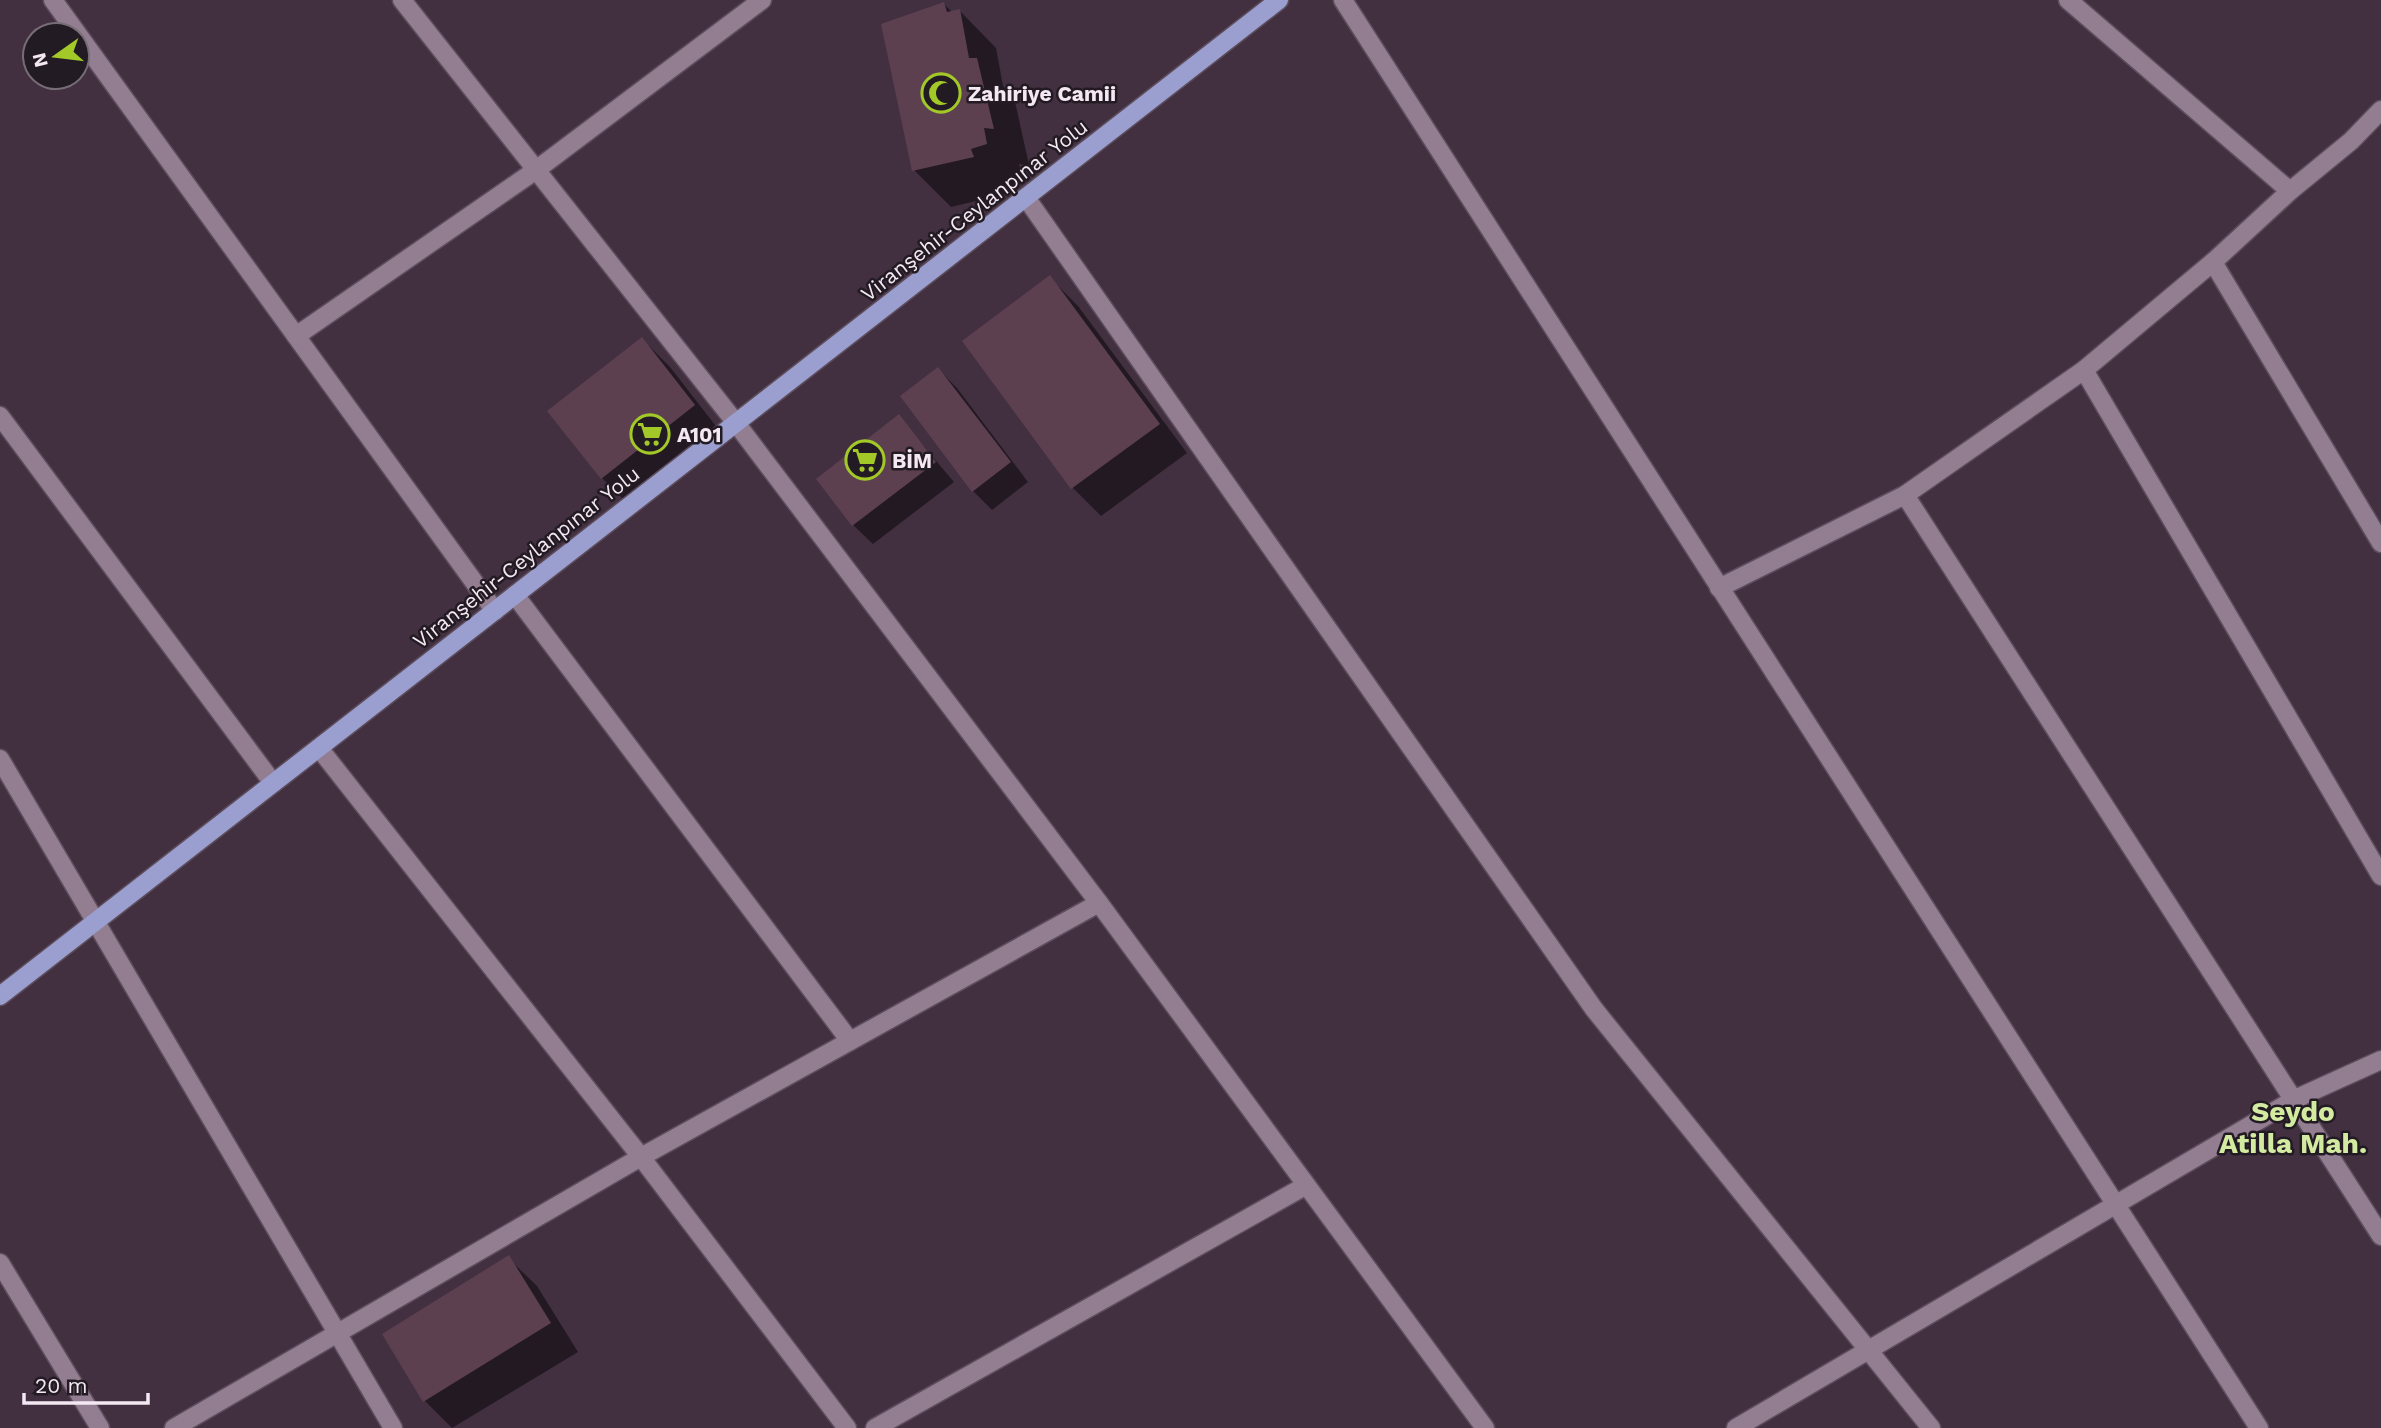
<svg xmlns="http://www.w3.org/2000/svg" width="2381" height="1428" viewBox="0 0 2381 1428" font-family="'Work Sans',sans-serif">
<rect width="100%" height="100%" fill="#423041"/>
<g fill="#0007">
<path d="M944,4L952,12L960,11L996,48L1003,86L1014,97L1029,165L1019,164L1023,181L1007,186L1009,193L951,207L914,170Z"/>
<path d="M1050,278L1078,306L1187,453L1101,516L1073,488Z"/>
<path d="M642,339L670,367L722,434L630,506L602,478Z"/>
<path d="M938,369L957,388L1028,482L992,510L973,491Z"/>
<path d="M899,417L954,482L873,544L853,525L818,479Z"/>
<path d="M508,1258L537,1286L578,1352L452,1428L425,1401Z"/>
</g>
<g fill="#5d4050">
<path d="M944,2L947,12L960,9L969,58H977L994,129L984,128L987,144L971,149L974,157L912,171L881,24Z"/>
<path d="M1050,275L1160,424L1071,489L962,341Z"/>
<path d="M642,337L695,405L601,479L547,411Z"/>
<path d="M938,367L1011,462L972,492L900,396Z"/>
<path d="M899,414L936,462L852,526L816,479Z"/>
<path d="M509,1255L551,1323L423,1402L382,1334Z"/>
</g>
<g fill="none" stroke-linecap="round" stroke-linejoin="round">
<g stroke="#5d4d5c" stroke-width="21">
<g id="minor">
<path d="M53,0L495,611"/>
<path d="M402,0L736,423L1099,903L1485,1428"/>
<path d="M1343,0L2259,1428"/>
<path d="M2068,0L2290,191"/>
<path d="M1027,199L1594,1009L1931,1428"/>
<path d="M2213,262L2381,543"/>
<path d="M296,336L536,170L762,0"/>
<path d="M2084,370L2381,876"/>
<path d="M0,416L273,783"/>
<path d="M1905,495L2381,1236"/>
<path d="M1719,588L1905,495L2084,370L2213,262L2290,191L2351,141L2381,110"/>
<path d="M515,595L850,1041"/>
<path d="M319,748L641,1157L847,1428"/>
<path d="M0,759L393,1428"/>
<path d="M0,1263L100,1428"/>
<path d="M174,1428L641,1157L1099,903"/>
<path d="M875,1428L1305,1186"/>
<path d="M1736,1428L2295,1099L2381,1060"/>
</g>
</g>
<g stroke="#5d4d5c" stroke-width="21">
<path id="major" d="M0,996L1279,0"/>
</g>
<use href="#minor" stroke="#937d91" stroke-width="18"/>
<use href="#major" stroke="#9a9fcf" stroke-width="18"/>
</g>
<defs>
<g id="mosque-ring" transform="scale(2.0125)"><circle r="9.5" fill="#231b23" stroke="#a2c928" stroke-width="1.5"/><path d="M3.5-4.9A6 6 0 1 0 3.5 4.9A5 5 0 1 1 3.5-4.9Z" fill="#a2c928"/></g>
<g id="supermarket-ring" transform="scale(2.0125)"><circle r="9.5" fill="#231b23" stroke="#a2c928" stroke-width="1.5"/><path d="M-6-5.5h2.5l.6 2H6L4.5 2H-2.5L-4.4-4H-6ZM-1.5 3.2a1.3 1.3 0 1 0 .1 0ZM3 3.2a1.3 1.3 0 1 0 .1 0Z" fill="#a2c928"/></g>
</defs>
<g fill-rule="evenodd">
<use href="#mosque-ring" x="941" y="93"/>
<use href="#supermarket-ring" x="650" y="434"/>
<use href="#supermarket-ring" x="865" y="460"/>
</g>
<g text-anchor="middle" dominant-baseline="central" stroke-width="5" stroke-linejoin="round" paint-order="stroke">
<g font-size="21" font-weight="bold" fill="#f4e8f3" stroke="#231b23" text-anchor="start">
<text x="968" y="93">Zahiriye Camii</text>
<text x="677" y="434">A101</text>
<text x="892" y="460">BİM</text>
</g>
<g font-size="21" fill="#f4e8f3" stroke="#231b23">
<text transform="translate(974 210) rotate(-38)">Viranşehir-Ceylanpınar Yolu</text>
<text transform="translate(526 557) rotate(-38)">Viranşehir-Ceylanpınar Yolu</text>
</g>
<g font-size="28" font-weight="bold" fill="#d3eba1" stroke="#231b23">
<text x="2293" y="1111">Seydo<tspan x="2293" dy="32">Atilla Mah.</tspan></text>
</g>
</g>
<g transform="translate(56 56) rotate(256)"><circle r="33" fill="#231b23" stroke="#776d76" stroke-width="2"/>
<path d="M0-5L12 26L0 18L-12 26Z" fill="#a2c928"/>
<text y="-10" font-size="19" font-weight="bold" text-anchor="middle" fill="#f4e8f3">N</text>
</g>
<path d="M24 1393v10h124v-10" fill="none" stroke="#f4e8f3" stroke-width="3.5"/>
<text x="35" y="1393" font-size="21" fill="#f4e8f3" stroke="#231b23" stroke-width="5" paint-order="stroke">20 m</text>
</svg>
